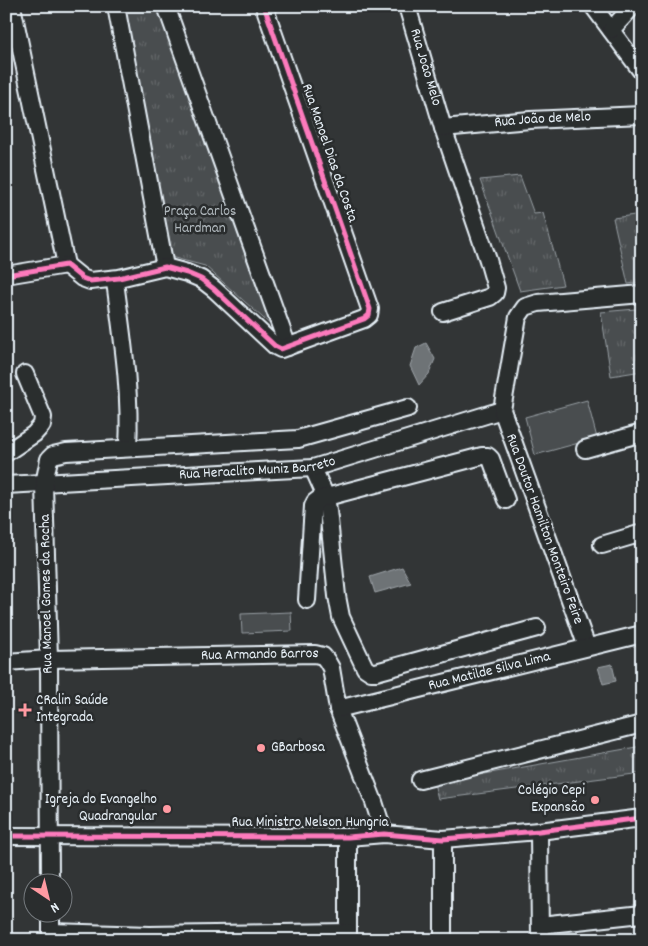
<svg xmlns="http://www.w3.org/2000/svg" width="648" height="946" viewBox="0 0 648 946" font-family="Dekko,sans-serif">
<defs>
<pattern id="grass-tufts" width="24" height="20" patternUnits="userSpaceOnUse" patternTransform="scale(1.25)"><rect width="24" height="20" fill="#494d4f"/><path d="M3 7l-1-3M5 7V3M7 7l1-3M15 17l-1-3M17 17v-4M19 17l1-3" fill="none" stroke="#636769"/></pattern>
</defs>
<rect width="100%" height="100%" fill="#323536"/>
<filter id="ink" filterUnits="userSpaceOnUse"><feTurbulence type="fractalNoise" baseFrequency=".02" numOctaves="2"/><feDisplacementMap in="SourceGraphic" scale="10" xChannelSelector="R" yChannelSelector="G"/><feConvolveMatrix kernelMatrix="1 2 1 2 8 2 1 2 1" color-interpolation-filters="sRGB"/></filter>
<g filter="url(#ink)">
<g fill="url(#grass-tufts)" stroke="#989fa4">
<path d="M117,6H164L283,336L205,266L167,256Z"/>
<path d="M520,176L534,214L543,213L563,285L520,291L480,180Z"/>
<path d="M642,214V282L628,284L613,218Z"/>
<path d="M636,309L642,334V371L611,376L601,312Z"/>
<path d="M642,746V773L438,799L434,783Z"/>
</g>
<g fill="#494d4f" stroke="#989fa4">
<path d="M587,400L597,438L535,455L525,417Z"/>
<path d="M291,612L292,631L242,633L241,614Z"/>
</g>
<g fill="#6e7376" stroke="#9fa5aa">
<path d="M426,343L435,359L429,374L419,385L410,366L416,348Z"/>
<path d="M402,567L411,583L375,593L370,577Z"/>
<path d="M612,664L616,681L603,684L598,667Z"/>
</g>
<g fill="none" stroke-linecap="round" stroke-linejoin="round">
<g stroke="#e8f1f8" stroke-width="20">
<g id="minor">
<path d="M12,6L66,265"/>
<path d="M116,6L165,267"/>
<path d="M166,6L288,347"/>
<path id="s1" d="M407,6L443,128L488,260L496,288L495,293L490,297L443,312"/>
<path d="M593,6L642,72"/>
<path d="M611,30L633,6"/>
<path id="s2" d="M443,128L530,120L642,115"/>
<path d="M6,275L66,265L82,278L90,281L119,278L165,267L187,273L201,279L214,289L275,346L281,349L364,319L369,315L370,309L264,6"/>
<path d="M114,279L116,289C123,342 131,394 128,448"/>
<path d="M585,449L642,433"/>
<path d="M6,453L34,434L42,425L43,417L25,374"/>
<path d="M313,468L326,497L328,510L337,596L341,617L365,668L371,672H376L537,628"/>
<path id="s3" d="M6,485L313,468L502,410"/>
<path d="M602,545L642,533"/>
<path d="M307,600L313,506L315,502L319,499L482,456H488L491,459L506,500"/>
<path d="M587,647L502,410L518,317L525,307L538,303L642,294"/>
<path id="s4" d="M6,662L49,659L315,654L323,656L327,661L331,668L338,709L374,802L384,834"/>
<path id="s5" d="M338,709L642,634"/>
<path d="M420,780L642,724"/>
<path d="M539,831L540,940"/>
<path d="M6,836L348,837L384,834L443,839L539,831L642,818"/>
<path d="M348,837V940"/>
<path d="M50,884L49,659L44,484L49,459L53,455L66,452L298,439L408,408"/>
<path d="M51,914V940"/>
<path d="M540,925L642,914"/>
<path d="M51,932L150,935L348,932"/>
<path d="M443,940V839"/>
</g>
</g>
<use href="#minor" stroke="#2a2d2e" stroke-width="16"/>
<g stroke="#2a2d2e" stroke-width="8">
<g id="cycleway">
<path d="M6,275L66,265L82,278L90,281L119,278L165,267L187,273L201,279L214,289L275,346L281,349L364,319L369,315L370,309L264,6"/>
<path d="M6,836L348,837L384,834L443,839L539,831L642,818"/>
</g>
</g>
<use href="#cycleway" stroke="#fd7abc" stroke-width="5"/>
</g>
</g>
<g fill="#ff9aa2" stroke="#2a2d2e" stroke-width="2">
<path d="M22.5 702.5h5v5h5v5h-5v5h-5v-5h-5v-5h5z"/>
<circle cx="261" cy="748" r="5"/>
<circle cx="595" cy="800" r="5"/>
<circle cx="167" cy="809" r="5"/>
</g>
<g text-anchor="middle" dominant-baseline="central" stroke-width="5" stroke-linejoin="round" paint-order="stroke">
<g font-size="15" fill="#e8f1f8" stroke="#2a2d2e">
<text stroke="none"><textPath href="#s1" startOffset="64">Rua João Melo</textPath></text>
<text stroke="none"><textPath href="#s2" startOffset="100">Rua João de Melo</textPath></text>
<text transform="translate(329 153) rotate(71)">Rua Manoel Dias da Costa</text>
<text stroke="none"><textPath href="#s3" startOffset="252">Rua Heraclito Muniz Barreto</textPath></text>
<text transform="translate(544 529) rotate(70)">Rua Doutor Hamilton Monteiro Feire</text>
<text transform="translate(47 594) rotate(-91)">Rua Manoel Gomes da Rocha</text>
<text stroke="none"><textPath href="#s4" startOffset="254">Rua Armando Barros</textPath></text>
<text stroke="none"><textPath href="#s5" startOffset="156">Rua Matilde Silva Lima</textPath></text>
<text x="310" y="823">Rua Ministro Nelson Hungria</text>
</g>
<g font-size="15" fill="#b0b8bd" stroke="#2a2d2e">
<text x="200" y="212">Praça Carlos<tspan x="200" dy="17">Hardman</tspan></text>
</g>
<g font-size="15" fill="#e8f1f8" stroke="#2a2d2e" text-anchor="start">
<text x="36" y="701">CRalin Saúde<tspan x="36" dy="17">Integrada</tspan></text>
<text x="271" y="748">GBarbosa</text>
<text x="585" y="791" text-anchor="end">Colégio Cepi<tspan x="585" dy="17">Expansão</tspan></text>
<text x="157" y="800" text-anchor="end">Igreja do Evangelho<tspan x="157" dy="17">Quadrangular</tspan></text>
</g>
</g>
<rect width="648" height="946" fill="none" stroke="#2a2d2e" stroke-width="25"/>
<rect x="12" y="12" width="623" height="921" fill="none" stroke="#e8f1f8" stroke-width="2" filter="url(#ink)"/>
<g transform="translate(48 898) rotate(145)"><circle r="24" fill="#2a2d2e" stroke="#767b7f"/>
<path d="M0-4L9 19L0 12L-9 19Z" fill="#ff9aa2"/>
<text y="-8" font-size="14" font-weight="bold" text-anchor="middle" fill="#e8f1f8">N</text>
</g>
</svg>
